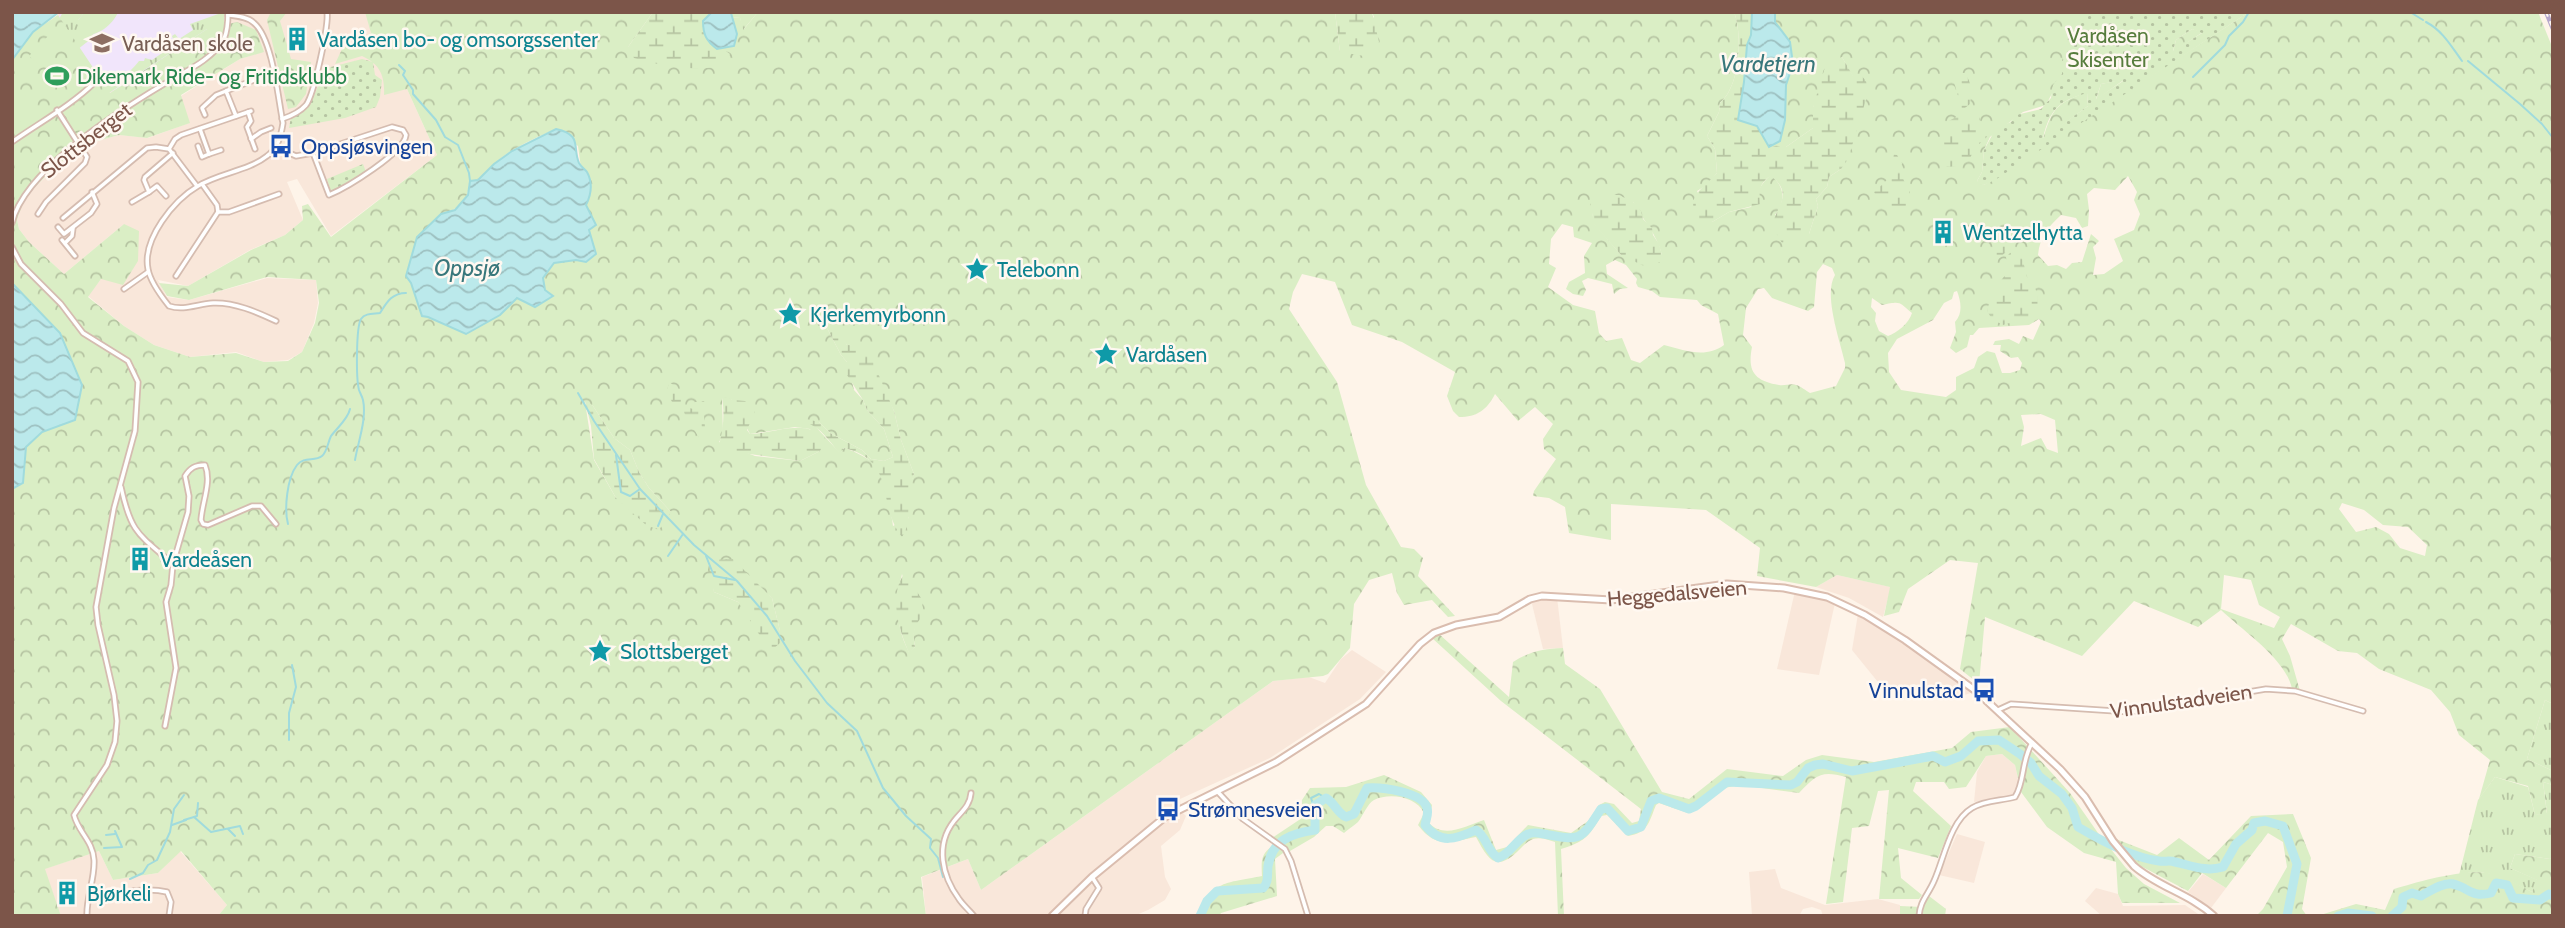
<svg xmlns="http://www.w3.org/2000/svg" width="2565" height="928" viewBox="0 0 2565 928" font-family="Cabin,sans-serif">
<defs>
<pattern id="grass-tufts" width="24" height="20" patternUnits="userSpaceOnUse" patternTransform="scale(1.75)"><rect width="24" height="20" fill="#daeec5"/><path d="M3 7l-1-3M5 7V3M7 7l1-3M15 17l-1-3M17 17v-4M19 17l1-3" fill="none" stroke="#b6c4a2"/></pattern>
<pattern id="forest-crowns" width="20" height="18" patternUnits="userSpaceOnUse" patternTransform="scale(1.75)"><rect width="20" height="18" fill="#daeec5"/><path d="M2 6a3 3 0 1 1 6 0M12 15a3 3 0 1 1 6 0" fill="none" stroke="#b6c4a2"/></pattern>
<pattern id="wetland-marsh" width="20" height="14" patternUnits="userSpaceOnUse" patternTransform="scale(1.75)"><rect width="20" height="14" fill="#daeec5"/><path d="M1 5h8M5 5V1M11 12h8M15 12V8" fill="none" stroke="#b6c4a2"/></pattern>
<pattern id="park-dots" width="8" height="8" patternUnits="userSpaceOnUse" patternTransform="scale(1.75)"><rect width="8" height="8" fill="#daeec5"/><path d="M2 2h.1M6 6h.1" fill="none" stroke="#b6c4a2" stroke-width="1.8" stroke-linecap="round"/></pattern>
<pattern id="water-waves" width="16" height="10" patternUnits="userSpaceOnUse" patternTransform="scale(1.75)"><rect width="16" height="10" fill="#bbe9eb"/><path d="M0 5q4-4 8 0t8 0" fill="none" stroke="#9dc0c0"/></pattern>
</defs>
<rect width="100%" height="100%" fill="#fef4e9"/>
<g fill="#f9e7da">
<path d="M59,12H372L437,155L331,236L297,179L287,182L303,220L285,235L250,250L188,286L158,280L167,297L189,300L267,278L316,280L318,303L314,323L302,352L288,360L264,362L236,352L190,357L154,345L124,326L88,296L101,279L124,224L64,274L29,242L19,229L17,220L25,197L57,166L87,144L119,135L148,138L189,123L181,96L240,59L264,51L109,93L58,15Z"/>
<path d="M1837,575L1891,587L1883,617L1849,598L1816,587Z"/>
<path d="M1795,591L1835,603L1819,675L1777,669Z"/>
<path d="M1541,597H1557L1563,648L1543,649L1531,600Z"/>
<path d="M1858,614L1883,628L1974,692L1952,699L1914,684L1905,689L1882,687L1852,650Z"/>
<path d="M1352,650L1386,672L1360,699L1270,758L1180,799L1181,811L1186,816L1180,830L1161,846L1165,877L1171,889L1165,900L1148,910L1134,916H926L922,877L968,859L981,890L1273,681L1309,677L1325,683L1341,659Z"/>
<path d="M2002,754L2015,765L2019,784L2015,795L1974,802L1977,772L1986,756Z"/>
<path d="M1957,834L1985,842L1974,883L1939,875Z"/>
<path d="M99,851L113,880L158,873L180,851L227,905L218,916H61L44,869Z"/>
<path d="M1775,869L1781,888L1825,905L1878,899L1900,905V916H1823L1821,910L1812,907L1803,909L1799,916H1752L1749,872Z"/>
<path d="M2203,874L2226,888L2211,908L2188,892Z"/>
<path d="M2096,888L2118,894L2123,906L2185,905L2201,916H2102L2085,901Z"/>
</g>
<path fill="#f1e5fb" d="M61,12H224V32L109,93L57,21Z"/>
<g fill="url(#grass-tufts)">
<path d="M63,12H85L78,20L94,36L97,34L77,50L59,19Z"/>
<path d="M224,12V32L207,29L109,93L96,83C117,84 126,77 139,61H144L145,58L152,60L175,44L172,36L175,34L179,39L193,30L190,24Z"/>
<path d="M2545,700L2553,704V771L2527,759Z"/>
<path d="M2495,777L2528,787L2535,815L2547,813L2543,782L2553,785V858L2550,859L2515,854L2510,868L2538,880L2532,892C2508,880 2486,866 2459,875L2478,800Z"/>
</g>
<g fill="url(#forest-crowns)" fill-rule="evenodd">
<path d="M271,12H287L280,21L291,59L311,62L306,94L296,107L288,109L267,20Z"/>
<path d="M365,12H653L628,47L723,49L710,25L721,16L740,18L744,29L758,12H1335L1340,52L1374,17L1372,12H1734C1743,36 1740,86 1720,103L1719,112L1707,136L1715,149L1717,173L1707,185L1697,191L1712,222L1729,212L1751,207C1756,196 1761,182 1771,175C1785,187 1786,201 1775,215L1809,234L1818,206L1816,199L1827,187L1829,177L1841,169L1853,77L1842,57L1813,107V128L1786,147H1769L1785,120L1786,85L1793,64L1790,42L1775,22V12H2084L2062,74L2046,105L2023,112L1990,137L1984,150L1982,172L1977,181L1984,185L2249,12H2538L2553,49V704L2545,700L2527,759L2553,771V785L2543,782L2547,814L2535,815L2528,786L2495,777L2479,799L2490,760L2459,735L2450,712L2431,690L2379,669L2357,653L2338,651L2291,624L2282,639L2290,656L2300,691L2292,689C2286,659 2243,631 2221,610L2198,627L2134,601L2082,656L1985,617L1979,684L1960,669L1978,563L1950,560L1908,589L1899,612L1884,616L1890,587L1837,575L1816,587L1757,576L1760,548L1706,510L1611,504V540L1569,533L1565,507L1549,498L1533,496L1534,491L1556,459L1544,449L1543,439L1553,424L1535,407L1518,421L1495,394C1487,410 1477,417 1459,417L1453,411L1447,396L1455,372L1402,342L1352,325L1335,282L1302,274L1293,292L1289,309L1337,382L1366,485L1401,547L1414,549L1423,558L1418,576L1455,616L1448,617L1432,600L1404,605L1397,593L1392,573L1369,580L1354,604L1350,648L1328,674L1323,676L1273,681L981,890L968,859L921,877L926,916H218L227,905L181,851L158,873L113,880L99,851L45,869L61,916H12V490L23,483L26,447L42,432L75,420L82,385L60,333L12,283V60L33,32L58,15L110,93L207,29L237,22L256,30L264,52L240,59L181,95L190,123L147,138L119,135L87,144L57,165L25,197L17,220L19,229L29,242L64,274L124,224L139,231L138,261L123,285L101,279L88,297L124,326L154,345L190,357L236,353L264,362L288,361L302,352L315,323L319,303L316,280L267,277L189,300L167,296L159,283L188,286L251,250L285,235L303,220L302,206L308,204L331,237L437,155L407,89L384,95C385,76 380,64 362,56L335,64L342,49L371,33ZM556,129L578,146L586,205L595,225L589,230L596,254L586,262L576,260L554,263L543,278L545,290L552,295L527,304L517,298L500,315L422,316L411,283L441,214C457,210 468,202 469,184C481,179 486,171 495,163C512,148 535,138 556,129ZM2128,176L2137,192L2134,200L2140,214L2134,230L2114,239L2123,261L2104,274L2093,275L2096,258L2093,247L2099,241L2091,234L2082,262L2072,263L2066,269L2057,265L2048,266L2038,255C2040,236 2048,227 2061,215L2076,218L2082,228L2088,226L2089,210L2087,194L2094,188L2115,190ZM1633,202C1643,220 1657,234 1662,255H1621L1592,221L1593,213ZM1562,224L1573,227L1574,237L1592,243L1584,256L1585,273L1569,282L1566,289L1573,294L1583,296L1586,290L1582,281L1588,278L1612,284L1614,294L1620,289L1628,288L1607,274L1606,265L1615,260L1626,265L1637,279L1636,283L1638,287L1652,291L1660,297L1697,300L1701,305L1718,314L1724,345C1705,359 1685,350 1664,345L1640,363L1631,360L1622,338L1606,341L1599,333L1595,311L1573,305L1548,287L1556,268L1549,264L1551,239ZM1823,264L1832,268L1835,275C1823,294 1840,341 1845,363V368L1836,386L1810,393C1806,391 1801,386 1796,385C1791,383 1785,386 1779,385C1755,381 1747,372 1752,347L1743,335L1746,308L1758,289L1764,288L1772,298L1808,311L1814,307L1817,272ZM1957,291C1961,302 1963,313 1955,322L1956,332L1950,348L1956,353L1967,347L1970,335H1973L1979,328L2029,325L2039,319L2041,322L2033,340L2023,336L2019,344L2009,339L1995,341L1993,345H2001L2000,351L2011,358L2018,357L2022,363L2020,370L2010,373H2002L1995,353L1987,351L1978,357L1974,368L1956,377V390L1946,397L1901,390L1889,372L1888,353L1897,339L1933,320L1944,303L1952,299L1954,292ZM1872,298L1882,305C1902,301 1898,302 1912,313C1909,323 1897,333 1888,336L1879,331L1875,321L1876,313L1871,307ZM827,328L839,335L847,345L862,348L894,411L901,440L914,474L909,487V518L893,526C892,515 883,474 877,467C871,459 854,451 844,448L840,453L814,425L819,422L830,433L862,450L871,459L884,461L893,457L884,429L867,410L863,400L854,390L847,362L841,355ZM722,398L732,400L750,434L795,427L810,429L820,451L800,461L755,456L719,442L723,435ZM585,402L593,406L614,438L630,450L639,472L649,488L671,512L616,498L594,460ZM2041,414L2055,420L2058,453L2047,449L2041,438L2021,446L2024,427L2021,415ZM2342,503L2364,510L2383,525L2408,527L2427,545L2425,556L2400,548L2389,534L2376,527L2356,532L2339,509ZM710,560L727,561L772,598L780,631V643L738,602L714,592ZM902,574L915,626L913,635L915,647L909,652C896,628 895,601 902,574ZM2224,575L2251,580L2259,605L2280,617L2274,628L2221,609Z"/>
<path d="M2192,29L2203,32L2173,52L2176,40Z"/>
<path d="M2125,79L2096,100L2101,84Z"/>
<path d="M2087,92L2088,106L2043,139C2052,108 2057,103 2087,92Z"/>
<path d="M1439,634L1509,697L1513,662C1530,651 1544,649 1563,648L1565,664L1600,689L1662,792L1689,799L1727,769L1783,776L1806,760L1822,755L1874,762L1952,748L1971,732L2010,727L2070,793L2098,833L2126,868L2144,884L2180,903H2122L2118,894L2116,862L2084,853L2047,827L2021,792L2015,765L2002,754L1986,756L1966,787L1949,789L1944,782H1916L1913,791L1951,826L1938,858L1898,848L1901,878L1922,895L1919,899H1879L1889,790L1878,791L1869,826L1852,828L1843,902L1826,904L1846,777C1821,770 1816,775 1799,793L1740,785L1724,788L1696,810L1688,813L1659,803L1656,805C1649,822 1648,833 1628,836L1607,815L1601,816C1589,837 1584,842 1561,849L1564,916H1558L1555,842C1548,840 1541,837 1533,839C1528,841 1524,845 1520,849C1496,873 1489,861 1476,837C1450,842 1436,849 1418,825L1424,813C1417,797 1390,792 1374,800C1367,804 1363,816 1358,822C1354,826 1348,829 1344,833L1333,826H1326L1314,837L1290,851L1272,838L1302,818V800L1310,788L1346,787L1384,775L1421,792L1432,805L1429,823C1444,839 1466,826 1484,820L1496,850L1507,847L1528,825L1571,833L1588,821L1599,805L1605,802L1614,804L1632,823L1639,821L1641,809L1501,701L1432,638Z"/>
<path d="M2293,814L2311,858L2302,909L2307,916H2256L2263,909L2287,867L2283,842L2268,833L2226,888L2202,873L2188,891L2135,863L2116,839L2157,855L2179,838L2209,860L2251,816Z"/>
<path d="M1277,842L1287,850L1275,859L1277,896L1221,913L1219,916H1196C1216,879 1223,884 1262,876C1261,857 1261,854 1277,842Z"/>
<path d="M2515,854L2550,859L2553,858V916H2317L2356,904L2385,910L2394,889C2421,881 2471,866 2497,875C2509,879 2521,886 2532,892L2537,880L2510,868Z"/>
<path d="M1929,896L1946,909L1945,916H1900V906L1922,907Z"/>
</g>
<g fill="url(#wetland-marsh)">
<path d="M653,12H758L743,30L740,18L721,16L710,25L723,49L730,54C728,57 726,61 723,63C707,75 652,64 634,58L628,47Z"/>
<path d="M1335,12H1372L1379,42L1364,56L1340,52Z"/>
<path d="M1734,12H1752L1751,35L1747,45L1744,82L1738,120L1757,126L1769,147H1786L1813,128V107L1826,64L1842,57L1853,76L1860,74L1866,81L1868,93L1848,159L1841,169L1829,177L1827,187L1816,199L1818,206L1809,234L1802,241L1789,245L1782,243L1772,226C1777,205 1794,194 1771,176C1759,182 1759,192 1760,204L1729,212L1712,222L1700,220C1682,198 1704,188 1717,173L1715,149L1707,136L1719,112L1720,103C1740,86 1743,36 1734,12Z"/>
<path d="M1961,73H1965C1972,84 1972,91 1970,104L1961,111L1958,108L1960,103L1954,82Z"/>
<path d="M1974,112L1979,113L1980,121L1992,132L1974,149L1969,161H1961L1957,166L1947,167L1944,163L1941,125L1960,115L1970,116Z"/>
<path d="M1894,154L1897,155L1902,163C1900,174 1903,181 1910,190L1906,215L1900,218L1896,213L1883,209L1874,192L1890,177Z"/>
<path d="M1610,195H1619L1633,202L1641,211L1643,219L1652,228L1653,235L1659,244L1662,255L1661,262L1644,266L1621,255L1591,221L1593,213L1590,203L1592,199L1597,197L1606,199Z"/>
<path d="M2007,238L2017,239L2018,241L1996,261L1992,255L1995,249Z"/>
<path d="M2014,249H2020L2027,277L2034,284L2037,294L2038,314L2028,324L2016,321L2003,325L1992,319L1987,311C1990,297 1997,282 2008,273L2006,257Z"/>
<path d="M834,323L847,345L864,346L869,352L894,411L901,440L914,474C907,494 914,519 902,537C876,505 898,461 844,448L840,454C829,441 822,428 805,422L806,419L819,422L830,433L862,450L871,459L884,461L893,457L884,429L867,410L863,400L847,375V362L841,355L827,328L828,325Z"/>
<path d="M669,382L678,388L686,407L693,409L695,408V402L704,401L707,409L704,414L706,442L701,441L680,406L672,402L667,391Z"/>
<path d="M728,397L732,400L745,401L755,411L747,430L750,434C777,433 806,417 827,440L820,451L800,461L728,451L719,445C723,430 725,414 722,398Z"/>
<path d="M585,401L593,406L614,438L630,450L639,472L649,488L671,512L659,530L646,525L616,498L594,459L591,426Z"/>
<path d="M733,559L772,598L780,631V643L773,649L768,648L738,602L714,592L708,570L710,560Z"/>
<path d="M905,573L921,598L924,614C914,626 912,632 915,647L909,653C899,630 888,594 905,573Z"/>
</g>
<g fill="url(#park-dots)" fill-rule="evenodd">
<path d="M2084,12H2249L1995,180L1984,185L1979,184L1977,181L1982,172L1984,150L1996,128L2011,122L2016,115L2041,109L2051,98L2053,85L2062,74V61L2071,27ZM2192,29L2202,33L2173,51L2176,40ZM2123,80V81L2096,99L2101,84ZM2087,93L2088,106L2043,138C2050,109 2059,101 2087,93Z"/>
<path d="M362,59L373,62L375,75L382,80L380,97L376,107L345,118L289,128L291,117C313,108 317,90 323,69Z"/>
<path d="M363,164L366,172L344,187L331,192L327,179Z"/>
</g>
<g fill="#daeec5">
<path d="M85,12H118C113,25 97,36 84,36L78,28V20Z"/>
<path d="M49,35L58,44L38,64L29,56Z"/>
<path d="M15,84L44,116L34,126L27,129L12,113V87Z"/>
</g>
<g fill="url(#water-waves)" stroke="#a0dbdd" stroke-width="2">
<path d="M12,12H59L33,32L12,60Z"/>
<path d="M712,12L731,13L737,34L734,46L717,49C706,41 703,34 703,21Z"/>
<path d="M1752,12H1775V22L1790,42L1793,64L1786,85L1785,120L1780,141L1769,147L1757,126L1738,120L1744,82L1747,45L1751,35Z"/>
<path d="M556,129C583,135 572,147 579,163C581,167 585,169 587,172C593,183 591,195 586,205L596,225L589,230L596,254L586,262L576,260L554,263L543,278L545,290L553,296L535,307L517,298L500,315L466,334L428,317L422,316L411,283L406,276L417,237L441,214L455,210L468,195L470,181L478,180L494,164L512,151Z"/>
<path d="M12,283L60,333L82,385L75,420L42,432L26,447L23,483L12,489Z"/>
</g>
<g fill="none" stroke-linecap="round" stroke-linejoin="round">
<g stroke="#a0dbdd" stroke-width="2">
<path d="M2410,12L2423,20"/>
<path d="M2426,22C2443,31 2451,46 2462,61"/>
<path d="M2468,61L2520,104L2542,124L2553,138"/>
<path d="M399,65L405,71L403,75L413,90V94L436,120L445,137L458,145L469,173L470,181"/>
<path d="M2193,77L2225,45L2229,36L2243,22L2249,12"/>
<path d="M578,393L594,421L640,489L694,545L737,581L767,616L795,661L827,703L857,731L883,788L906,816L931,839L930,848L938,858L943,877"/>
<path d="M616,455L621,492L630,496L640,489"/>
<path d="M355,460C358,442 367,419 363,400C362,396 360,393 359,390C356,379 356,327 361,319C365,313 373,314 380,313C387,302 392,293 406,293"/>
<path d="M288,524C284,509 287,478 297,465C304,456 315,462 322,456C327,452 328,442 331,436C337,428 348,419 350,409"/>
<path d="M658,526L663,514"/>
<path d="M668,556L683,534"/>
<path d="M706,556L714,576L735,580"/>
<path d="M289,740V713L296,687L292,665"/>
<path d="M1315,810L1311,798L1319,794L1326,798"/>
<path d="M194,817L197,816L198,803"/>
<path d="M184,820L194,817L211,832L240,826L243,834"/>
<path d="M172,825L186,820"/>
<path d="M228,829L235,836"/>
<path d="M106,835L115,834"/>
<path d="M104,848L122,847L115,831"/>
<path d="M130,879L143,873L148,865L157,860L170,832L174,809L184,795"/>
</g>
<g stroke="#bbe9eb" stroke-width="9">
<path d="M1200,916L1207,901L1217,891L1263,888C1269,882 1267,875 1268,866C1272,840 1292,833 1315,830V805L1326,798C1335,803 1337,813 1346,817L1354,814L1367,788C1381,787 1423,792 1427,808C1429,814 1426,819 1425,825C1440,845 1456,839 1476,830C1487,837 1487,851 1498,858C1511,854 1516,839 1528,834C1532,832 1539,833 1544,834C1582,841 1580,841 1601,809L1607,808L1628,831L1641,827L1651,801L1659,798L1689,809L1696,806L1727,782L1791,785L1797,782L1808,768L1815,765L1823,764L1852,771L1933,756L1945,762L1961,756L1978,741L1999,740L2020,754L2031,763L2039,776L2062,794L2072,808L2078,827C2100,840 2133,858 2159,861C2165,862 2170,860 2175,862C2193,866 2206,872 2223,867L2236,844L2252,830L2254,823L2265,821L2283,826L2297,864L2287,916"/>
<path d="M2338,916L2348,913L2372,916"/>
<path d="M2392,916L2402,907L2403,897L2412,893L2421,896C2430,891 2443,882 2453,884C2470,888 2471,898 2491,893L2496,883L2507,885L2513,898L2540,900L2549,894L2553,896"/>
</g>
<g stroke="#d5bcb0" stroke-width="7">
<g id="street">
<path d="M228,15C237,16 248,17 254,23C273,39 278,99 283,123C281,136 278,148 267,156C248,171 219,173 198,186C174,200 142,239 148,269C150,281 161,296 169,306C184,311 197,304 213,303C234,302 257,312 276,321"/>
<path d="M248,112L251,121L247,127L255,149"/>
<path d="M205,115L202,108L216,95L226,91"/>
<path d="M236,116L226,91L254,80"/>
<path d="M282,119C291,116 300,112 306,105C314,95 329,25 327,12"/>
<path d="M251,139L261,132L271,128"/>
<path d="M12,142C39,123 72,105 95,82"/>
<path d="M198,146L202,157L209,154L200,129"/>
<path d="M276,147L296,156L313,153L329,195C346,188 404,153 406,135L403,130L392,127L313,153"/>
<path d="M169,149L175,139L181,135L251,111"/>
<path d="M209,154L221,150"/>
<path d="M202,184L217,205L218,212"/>
<path d="M149,192L157,186L166,196"/>
<path d="M132,202L149,192L144,180L145,177L173,153"/>
<path d="M38,214L46,202L85,163L87,157L57,110"/>
<path d="M63,218L147,148L156,147L169,149L197,186"/>
<path d="M12,223C24,170 119,111 164,84C184,72 212,60 224,39C228,30 228,21 228,12"/>
<path d="M58,227L64,234L91,213L97,204L92,192"/>
<path d="M62,240L75,256"/>
<path d="M65,243L72,236L73,228"/>
<path d="M12,247L21,264L61,304L83,333L128,361L138,382L135,431L114,508L96,607L98,625L114,695L117,721L115,742L107,765L74,815C78,832 93,841 94,860C95,880 86,897 87,916"/>
<path d="M176,276L218,212H229L279,194"/>
<path d="M124,289L148,272"/>
<path d="M121,487C131,533 138,534 173,564"/>
<path d="M1998,710L2011,704L2130,712L2266,689L2295,691L2363,711"/>
<path d="M165,726L176,668L166,602L171,585L173,564L188,512L189,496L185,476C190,468 195,465 205,465C212,482 202,502 201,520L203,524L208,525L252,506H261L276,524"/>
<path d="M1217,791L1243,819L1285,849L1291,861L1308,916"/>
<path d="M971,793C970,806 961,812 954,821C935,845 942,876 959,899C963,905 969,910 974,916"/>
<path d="M90,893C115,896 142,886 167,892L171,902L169,916"/>
<path d="M1085,916L1086,909L1099,888L1092,877"/>
<path d="M1919,916C1920,901 1928,895 1934,881C1944,859 1950,821 1972,808C1985,800 2001,801 2015,797C2025,782 2021,761 2032,743"/>
</g>
</g>
<g stroke="#dabdaf" stroke-width="9">
<path id="secondary" d="M1052,916L1092,877L1165,817L1276,762L1366,704L1420,644L1434,633L1456,625L1499,617L1530,599L1542,596L1611,600L1727,584L1784,588L1827,597L1865,615L1905,640L1976,691L2060,769L2085,797L2113,841L2134,866C2158,887 2190,894 2214,916"/>
</g>
<use href="#street" stroke="#fff" stroke-width="3.5"/>
<use href="#secondary" stroke="#fff" stroke-width="5"/>
<g stroke="#b5a5cb" stroke-width="4.5">
<path id="rail" d="M2546,12L2553,29"/>
</g>
<use href="#rail" stroke="#fff8f1" stroke-width="2" stroke-dasharray="5" stroke-linecap="butt"/>
</g>
<defs>
<g id="building-bare" transform="scale(1.89)"><path d="M-4-6H4V6H1V3H-1V6H-4ZM-2.5-4.3h1.7v1.8h-1.7ZM.8-4.3h1.7v1.8H.8ZM-2.5-1h1.7V.8h-1.7ZM.8-1h1.7V.8H.8Z" fill="#0f9aa8" stroke="#fff8f1" stroke-width="2.5" paint-order="stroke"/></g>
<g id="school-bare" transform="scale(1.89)"><path d="M0-5L7-2L0 1L-7-2ZM-4 1L0 2.5L4 1V4Q0 6-4 4Z" fill="#8d6e63" stroke="#fff8f1" stroke-width="2.5" paint-order="stroke"/></g>
<g id="stadium-bare" transform="scale(1.89)"><path d="M0-5a6.5 5 0 1 0 0 10a6.5 5 0 1 0 0-10ZM-3.5-1.8h7v3.6h-7Z" fill="#2e9e5b" stroke="#fff8f1" stroke-width="2.5" paint-order="stroke"/></g>
<g id="bus-bare" transform="scale(1.89)"><path d="M-5-6H5V4H4V6H2V4H-2V6H-4V4H-5ZM-3.5-4V0h7V-4ZM-3.5 1.2v1.5H-2V1.2ZM2 1.2v1.5H3.5V1.2Z" fill="#1a4fb4" stroke="#fff8f1" stroke-width="2.5" paint-order="stroke"/></g>
<g id="sight-bare" transform="scale(1.89)"><path d="M0-6L1.8-2.2L6-1.7L2.9 1.2L3.7 5.4L0 3.3L-3.7 5.4L-2.9 1.2L-6-1.7L-1.8-2.2Z" fill="#0f9aa8" stroke="#fff8f1" stroke-width="2.5" paint-order="stroke"/></g>
</defs>
<g fill-rule="evenodd">
<use href="#building-bare" x="297" y="39"/>
<use href="#school-bare" x="102" y="43"/>
<use href="#stadium-bare" x="57" y="76"/>
<use href="#bus-bare" x="281" y="146"/>
<use href="#building-bare" x="1943" y="232"/>
<use href="#sight-bare" x="977" y="269"/>
<use href="#sight-bare" x="790" y="314"/>
<use href="#sight-bare" x="1106" y="354"/>
<use href="#building-bare" x="140" y="559"/>
<use href="#sight-bare" x="600" y="651"/>
<use href="#bus-bare" x="1984" y="690"/>
<use href="#bus-bare" x="1168" y="809"/>
<use href="#building-bare" x="67" y="893"/>
</g>
<g text-anchor="middle" dominant-baseline="central" stroke-width="5" stroke-linejoin="round" paint-order="stroke">
<g font-size="21" fill="#577d3d" stroke="#fff8f1">
<text x="2108" y="35">Vardåsen<tspan x="2108" dy="24">Skisenter</tspan></text>
</g>
<g font-size="21" fill="#0d838f" stroke="#fff8f1" text-anchor="start">
<text x="317" y="39">Vardåsen bo- og omsorgssenter</text>
<text x="1963" y="232">Wentzelhytta</text>
<text x="997" y="269">Telebonn</text>
<text x="810" y="314">Kjerkemyrbonn</text>
<text x="1126" y="354">Vardåsen</text>
<text x="160" y="559">Vardeåsen</text>
<text x="620" y="651">Slottsberget</text>
<text x="87" y="893">Bjørkeli</text>
</g>
<g font-size="21" fill="#785e54" stroke="#fff8f1" text-anchor="start">
<text x="122" y="43">Vardåsen skole</text>
</g>
<g font-size="21" fill="#27864d" stroke="#fff8f1" text-anchor="start">
<text x="77" y="76">Dikemark Ride- og Fritidsklubb</text>
</g>
<g font-size="21" fill="#7c5549" stroke="#fff8f1">
<text transform="translate(86 140) rotate(-38)">Slottsberget</text>
<text transform="translate(1677 593) rotate(-5)">Heggedalsveien</text>
<text transform="translate(2181 701) rotate(-8)">Vinnulstadveien</text>
</g>
<g font-size="21" fill="#164399" stroke="#fff8f1" text-anchor="start">
<text x="301" y="146">Oppsjøsvingen</text>
<text x="1964" y="690" text-anchor="end">Vinnulstad</text>
<text x="1188" y="809">Strømnesveien</text>
</g>
<g font-size="23" font-style="italic" fill="#38777b" stroke="#fff8f1">
<text x="1768" y="64">Vardetjern</text>
<text x="467" y="268">Oppsjø</text>
</g>
</g>
<rect width="2565" height="928" fill="none" stroke="#7c5549" stroke-width="28"/>
</svg>
